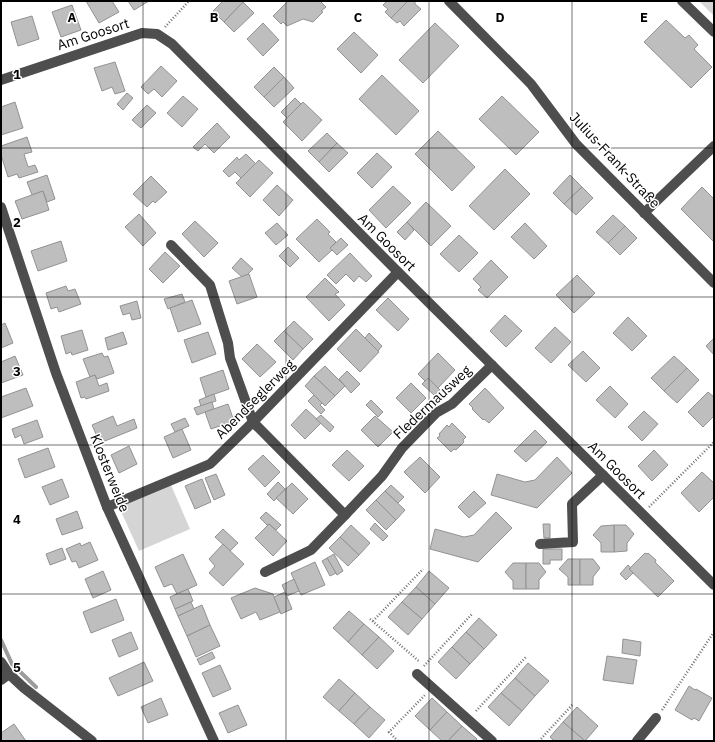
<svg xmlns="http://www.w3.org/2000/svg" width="715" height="742" viewBox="0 0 715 742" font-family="'IBM Plex Sans',sans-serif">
<rect width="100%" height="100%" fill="#fff"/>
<g fill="#d5d5d5">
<path d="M699,1H714V16Z"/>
<path d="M171,485L190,529L139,551L119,507Z"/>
</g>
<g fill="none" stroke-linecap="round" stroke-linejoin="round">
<path stroke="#9c9c9c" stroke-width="4" d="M1,640L12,664L36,687"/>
</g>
<g fill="#bebebe" stroke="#929292">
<path d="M86,1H112L119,12L99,23Z"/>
<path d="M128,1H149L134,10Z"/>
<path d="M223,1H242L243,2L224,22L213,11Z"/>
<path d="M288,1H320L326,7L321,11L323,12L313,22L303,19L287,26L283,22L281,24L273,16Z"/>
<path d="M387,1H408L391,18L385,12L388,9L383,5Z"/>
<path d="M408,1H415V4L421,9L404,26L400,21L397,23L391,18Z"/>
<path d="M243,2L254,13L234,32L224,22Z"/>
<path d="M72,5L81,30L61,37L52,12Z"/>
<path d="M32,16L39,39L18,46L11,22Z"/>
<path d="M666,20L685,38L689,35L698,45L694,49L712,67L691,88L644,42Z"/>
<path d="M263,23L279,40L263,56L247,39Z"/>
<path d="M435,23L459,46L423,83L399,60Z"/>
<path d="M354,32L378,55L361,73L337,49Z"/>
<path d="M115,62L125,91L115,94L112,87L102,91L94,68Z"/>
<path d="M161,66L177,81L162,97L154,89L148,94L141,87Z"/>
<path d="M274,67L284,77L264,97L254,87Z"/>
<path d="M382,75L419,111L396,135L359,99Z"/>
<path d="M284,77L294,88L274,107L264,97Z"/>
<path d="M127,93L133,98L123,110L117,104Z"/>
<path d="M183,96L198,109L182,127L167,113Z"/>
<path d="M502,96L539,132L516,155L479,119Z"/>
<path d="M295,98L301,104L287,118L281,112Z"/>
<path d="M15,102L23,128L1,135V107Z"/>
<path d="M303,102L322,120L302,141L283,122Z"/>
<path d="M147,105L156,113L141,128L132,120Z"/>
<path d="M217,123L230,137L214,153L205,144L198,151L193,147Z"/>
<path d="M438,131L475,167L452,191L415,154Z"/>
<path d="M327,133L337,143L319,162L308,151Z"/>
<path d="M27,137L32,152L24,154L28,167L35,165L38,172L19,178L17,174L8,177L1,155V146Z"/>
<path d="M337,143L348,153L329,172L319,162Z"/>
<path d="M377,153L392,167L372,188L357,173Z"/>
<path d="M246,154L256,164L241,178L235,172L229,177L223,171L237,157L239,160Z"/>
<path d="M259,160L273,173L250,197L236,183Z"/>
<path d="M505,169L530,194L494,230L469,206Z"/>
<path d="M47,175L55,199L47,202L43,191L32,195L27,182Z"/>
<path d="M570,175L582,187L564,204L553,193Z"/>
<path d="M151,176L167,192L155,203L153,201L147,207L133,194Z"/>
<path d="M277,185L293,200L279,216L263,200Z"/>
<path d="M393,186L411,203L386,228L369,210Z"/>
<path d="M582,187L593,198L576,215L564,204Z"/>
<path d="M702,187L714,199V242L681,209Z"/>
<path d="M43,191L49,210L22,219L15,201Z"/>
<path d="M426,202L451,226L431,246L407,222Z"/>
<path d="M139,214L156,233L143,246L125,227Z"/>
<path d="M613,215L625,226L608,243L596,232Z"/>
<path d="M317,219L330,232L328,234L336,242L330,248L332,250L319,262L296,239Z"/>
<path d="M195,221L218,243L204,257L182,234Z"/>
<path d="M407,222L414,230L405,240L397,232Z"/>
<path d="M277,223L288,235L276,245L265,233Z"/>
<path d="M525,223L547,246L534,259L511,237Z"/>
<path d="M625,226L637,238L620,255L608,243Z"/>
<path d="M459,235L478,253L459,272L440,254Z"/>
<path d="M341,238L348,245L337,255L330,248Z"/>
<path d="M61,241L67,261L38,271L31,251Z"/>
<path d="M288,247L299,258L290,267L279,256Z"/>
<path d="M165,252L180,266L163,283L149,269Z"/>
<path d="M350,253L372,276L366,282L359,276L354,282L346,274L336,284L327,275Z"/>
<path d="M241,258L253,269L247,275L242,277L232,268Z"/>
<path d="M491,260L508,277L487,298L478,290L481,287L473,279Z"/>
<path d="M249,274L257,297L237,304L229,281Z"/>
<path d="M577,275L595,293L574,313L556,295Z"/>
<path d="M325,278L339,292L335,294L345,305L329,321L306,297Z"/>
<path d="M66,286L68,291L75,289L81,304L59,312L57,307L51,309L46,293Z"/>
<path d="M182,294L185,302L168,309L164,299Z"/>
<path d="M388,298L409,319L398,331L376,310Z"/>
<path d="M192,300L201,324L178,332L170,308Z"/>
<path d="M137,301L141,318L132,320L130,313L123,315L120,306Z"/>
<path d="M505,315L522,331L506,347L490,331Z"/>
<path d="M628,317L647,336L632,351L613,333Z"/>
<path d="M294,321L313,339L303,349L284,331Z"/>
<path d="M5,323L13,343L1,348V325Z"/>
<path d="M555,327L571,342L551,363L535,348Z"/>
<path d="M356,329L379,352L360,372L337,349Z"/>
<path d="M82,330L88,350L72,355L71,352L66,354L61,336Z"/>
<path d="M284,331L303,349L293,360L274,341Z"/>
<path d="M123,332L127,344L108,350L105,338Z"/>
<path d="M208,332L216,354L192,363L184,340Z"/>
<path d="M369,333L382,346L378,351L365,338Z"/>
<path d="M714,338V355L706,346Z"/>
<path d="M257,344L276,362L260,377L242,359Z"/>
<path d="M583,351L600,368L586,382L568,365Z"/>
<path d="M102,353L104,357L108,356L114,373L97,379L95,375L90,377L83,359Z"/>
<path d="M438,353L455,370L438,388L428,378L425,381L418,374Z"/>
<path d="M15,356L23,375L1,383V362Z"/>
<path d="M674,356L687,368L664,391L651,378Z"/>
<path d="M325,366L345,386L335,396L314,376Z"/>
<path d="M687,368L699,380L677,403L664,391Z"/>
<path d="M223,370L229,389L206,397L200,378Z"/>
<path d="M347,371L360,384L351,393L339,379Z"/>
<path d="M95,375L99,386L107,383L109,391L86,399L85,397L81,398L76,382Z"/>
<path d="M314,376L335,396L325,406L305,386Z"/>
<path d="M428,378L440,390L434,395L422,384Z"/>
<path d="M411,383L426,398L411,413L396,398Z"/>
<path d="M610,386L628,404L615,418L596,400Z"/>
<path d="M26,388L33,406L1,418V397Z"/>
<path d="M485,388L504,408L489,423L484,419L483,420L472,409L473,408L469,404Z"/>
<path d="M708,392L714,397V416L703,427L688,412Z"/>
<path d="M214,394L216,401L201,406L199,400Z"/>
<path d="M314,395L322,403L320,405L325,410L321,414L308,401Z"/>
<path d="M371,400L383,412L378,417L366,405Z"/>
<path d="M212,402L214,409L197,415L194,408Z"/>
<path d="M228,404L234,421L211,429L205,412Z"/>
<path d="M306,409L321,423L305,439L291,425Z"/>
<path d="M644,411L658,424L642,441L628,427Z"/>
<path d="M321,415L334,427L330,432L316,419Z"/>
<path d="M113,416L117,426L134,419L137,428L100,443L92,425Z"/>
<path d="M375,416L393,432L378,447L361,430Z"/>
<path d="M185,418L189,426L175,432L171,424Z"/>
<path d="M37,420L43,437L24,444L21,435L15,438L12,429Z"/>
<path d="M452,423L466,437L463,440L464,442L456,450L454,449L451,452L437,438L440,436L439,434L447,425L449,427Z"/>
<path d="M182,429L191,450L173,458L164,437Z"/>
<path d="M535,430L547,442L526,462L514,451Z"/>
<path d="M129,446L137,464L119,473L111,455Z"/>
<path d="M48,448L55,467L25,478L18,459Z"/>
<path d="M347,450L364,466L349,481L332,465Z"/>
<path d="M654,450L668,465L652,481L638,466Z"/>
<path d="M263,455L280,472L265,487L248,469Z"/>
<path d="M420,457L440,477L425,493L404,472Z"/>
<path d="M557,457L572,473L537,508L491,495L497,474L525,482L535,480Z"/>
<path d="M702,472L714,483V497L699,512L681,493Z"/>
<path d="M216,474L225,495L214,500L205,478Z"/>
<path d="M62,479L69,497L50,505L42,487Z"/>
<path d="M202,479L211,502L195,509L185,486Z"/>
<path d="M278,482L285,489L274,501L267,494Z"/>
<path d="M292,483L308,499L293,514L276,498Z"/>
<path d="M391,485L404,497L398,503L385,491Z"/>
<path d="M385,491L405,510L396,520L376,500Z"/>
<path d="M474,491L486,503L469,518L458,507Z"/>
<path d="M376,500L396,520L386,530L366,510Z"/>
<path d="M77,511L83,528L62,535L56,519Z"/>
<path d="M266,512L281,525L276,530L269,524L267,525L260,518Z"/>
<path d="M496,512L512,528L478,562L430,549L435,529L464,537L474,535Z"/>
<path d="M375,523L388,536L383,541L370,529Z"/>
<path d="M269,524L287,541L273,556L255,538Z"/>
<path d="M543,524H550V538H544Z"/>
<path d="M351,525L370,543L359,555L340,537Z"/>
<path d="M614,525H626L634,534L627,543V551L614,552Z"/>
<path d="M614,525V552H601V543L593,535L601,526Z"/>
<path d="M223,529L238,543L230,551L215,537Z"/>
<path d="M340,537L359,555L348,566L329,548Z"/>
<path d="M90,542L98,560L79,568L76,561L72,562L66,549L80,543L81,546Z"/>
<path d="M223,544L244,564L223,586L209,573L215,566L209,559Z"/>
<path d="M62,548L66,559L50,565L46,554Z"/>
<path d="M543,549H562V560H550V564H543Z"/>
<path d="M645,553L647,554L648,553L656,560L655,562L674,581L658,597L629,569Z"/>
<path d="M183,554L197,585L177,594L172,584L164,587L155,567Z"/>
<path d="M334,554L343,571L337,575L327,558Z"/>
<path d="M327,558L336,573L330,576L322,561Z"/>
<path d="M568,559H580V585H568V577L559,569Z"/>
<path d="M580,559H593L600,568L593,577V585H580Z"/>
<path d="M315,562L325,585L301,595L291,573Z"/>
<path d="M513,563H526V589H513V581L505,572Z"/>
<path d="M526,563H539L546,572L539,580V589H526Z"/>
<path d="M628,565L631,568L629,569L633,573L626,580L620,574Z"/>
<path d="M103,571L111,590L93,598L85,579Z"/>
<path d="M429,571L449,588L435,604L416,587Z"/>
<path d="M294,579L299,591L287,596L282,585Z"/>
<path d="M416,587L435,604L422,619L402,602Z"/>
<path d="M255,588L273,594L280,612L260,620L256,612L241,619L231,598Z"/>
<path d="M188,589L193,601L175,609L170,597Z"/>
<path d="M285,592L292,609L281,614L274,597Z"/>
<path d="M116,599L124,620L91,633L83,612Z"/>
<path d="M191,602L194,609L178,616L175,609Z"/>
<path d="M402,602L422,619L408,635L388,617Z"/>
<path d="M202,605L210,625L187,636L178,616Z"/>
<path d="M349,611L364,624L348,642L333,628Z"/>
<path d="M479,618L497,635L484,649L466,632Z"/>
<path d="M364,624L379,637L362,655L348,642Z"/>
<path d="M210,625L220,646L196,657L187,636Z"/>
<path d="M131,632L138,649L119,657L112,640Z"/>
<path d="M466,632L484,649L470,664L452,647Z"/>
<path d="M379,637L394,651L377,669L362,655Z"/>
<path d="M623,639L641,642L640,656L622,653Z"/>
<path d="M452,647L470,664L456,679L438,662Z"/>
<path d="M212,652L215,658L200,665L197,659Z"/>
<path d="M607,656L637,660L633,684L603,680Z"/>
<path d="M144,662L153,681L118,696L109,678Z"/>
<path d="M528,663L549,681L535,696L515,678Z"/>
<path d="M220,665L231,689L213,697L202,673Z"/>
<path d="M515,678L535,696L522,711L501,693Z"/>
<path d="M339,679L355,693L339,711L323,697Z"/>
<path d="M689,686L695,690L696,689L712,698L699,721L694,718L692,720L675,710Z"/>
<path d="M355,693L370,707L354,724L339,711Z"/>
<path d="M501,693L522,711L509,726L488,707Z"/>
<path d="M161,698L168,715L148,723L141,707Z"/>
<path d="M432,698L447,712L430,730L415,716Z"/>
<path d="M238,705L247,725L228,733L219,713Z"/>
<path d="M370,707L385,720L369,738L354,724Z"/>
<path d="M577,707L598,726L585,741L563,722Z"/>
<path d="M447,712L462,726L448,741H442L430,730Z"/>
<path d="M563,722L585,741H554L550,737Z"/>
<path d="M14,724L26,741H1V733Z"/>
<path d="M462,726L477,739L476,741H448Z"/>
</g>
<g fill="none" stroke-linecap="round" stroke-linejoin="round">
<g stroke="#707070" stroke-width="2.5" stroke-dasharray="1 2" stroke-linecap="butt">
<path d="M165,27L189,1"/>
<path d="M649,507L714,442"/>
<path d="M370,619L420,662"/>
<path d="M373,621L423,569"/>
<path d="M424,666L472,614"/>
<path d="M662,710L714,632"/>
<path d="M476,711L526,657"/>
<path d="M398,741L389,732L425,695"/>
<path d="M539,741L573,704"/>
</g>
<g stroke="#4e4e4e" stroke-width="10">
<path d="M449,1L531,84L576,144L714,283"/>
<path d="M682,1L714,32"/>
<path d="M1,80L142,33L157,34L172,44L398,272L714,585"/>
<path d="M1,207L56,373L107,507L214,741"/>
<path d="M644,213L714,146"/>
<path d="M171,245L210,285L228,343L230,358L253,422L345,515L382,476L402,448L436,413L452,404L492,365"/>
<path d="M107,507L210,464L253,422L398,272"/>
<path d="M540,544L573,542L572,504L603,475"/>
<path d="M265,572L311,550L345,515"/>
<path d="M1,662L9,674L24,688L92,741"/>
<path d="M417,674L492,741"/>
<path d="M1,680L9,674"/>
<path d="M637,741L656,718"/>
</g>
</g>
<path fill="none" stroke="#000" stroke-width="1" stroke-opacity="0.55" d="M143,1V741M286,1V741M429,1V741M572,1V741M1,148H714M1,297H714M1,445H714M1,594H714"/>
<g text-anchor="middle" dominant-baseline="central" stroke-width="3" stroke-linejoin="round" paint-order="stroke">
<g font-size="14" fill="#000" stroke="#fff">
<text transform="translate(93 34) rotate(-18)">Am Goosort</text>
<text transform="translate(615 160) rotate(47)">Julius-Frank-Straße</text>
<text transform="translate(387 242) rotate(45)">Am Goosort</text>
<text transform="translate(255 399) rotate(-45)">Abendseglerweg</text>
<text transform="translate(432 402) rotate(-43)">Fledermausweg</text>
<text transform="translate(617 470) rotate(45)">Am Goosort</text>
<text transform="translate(110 473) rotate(68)">Klosterweide</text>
</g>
</g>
<g font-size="13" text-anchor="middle" font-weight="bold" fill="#000" stroke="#fff" stroke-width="3" stroke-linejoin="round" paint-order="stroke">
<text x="72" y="22">A</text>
<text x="214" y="22">B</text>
<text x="358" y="22">C</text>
<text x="500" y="22">D</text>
<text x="644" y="22">E</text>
<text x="17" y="79">1</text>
<text x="17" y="227">2</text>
<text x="17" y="376">3</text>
<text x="17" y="524">4</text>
<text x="17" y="672">5</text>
</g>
<rect width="715" height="742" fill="none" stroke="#000000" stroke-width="4"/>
</svg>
